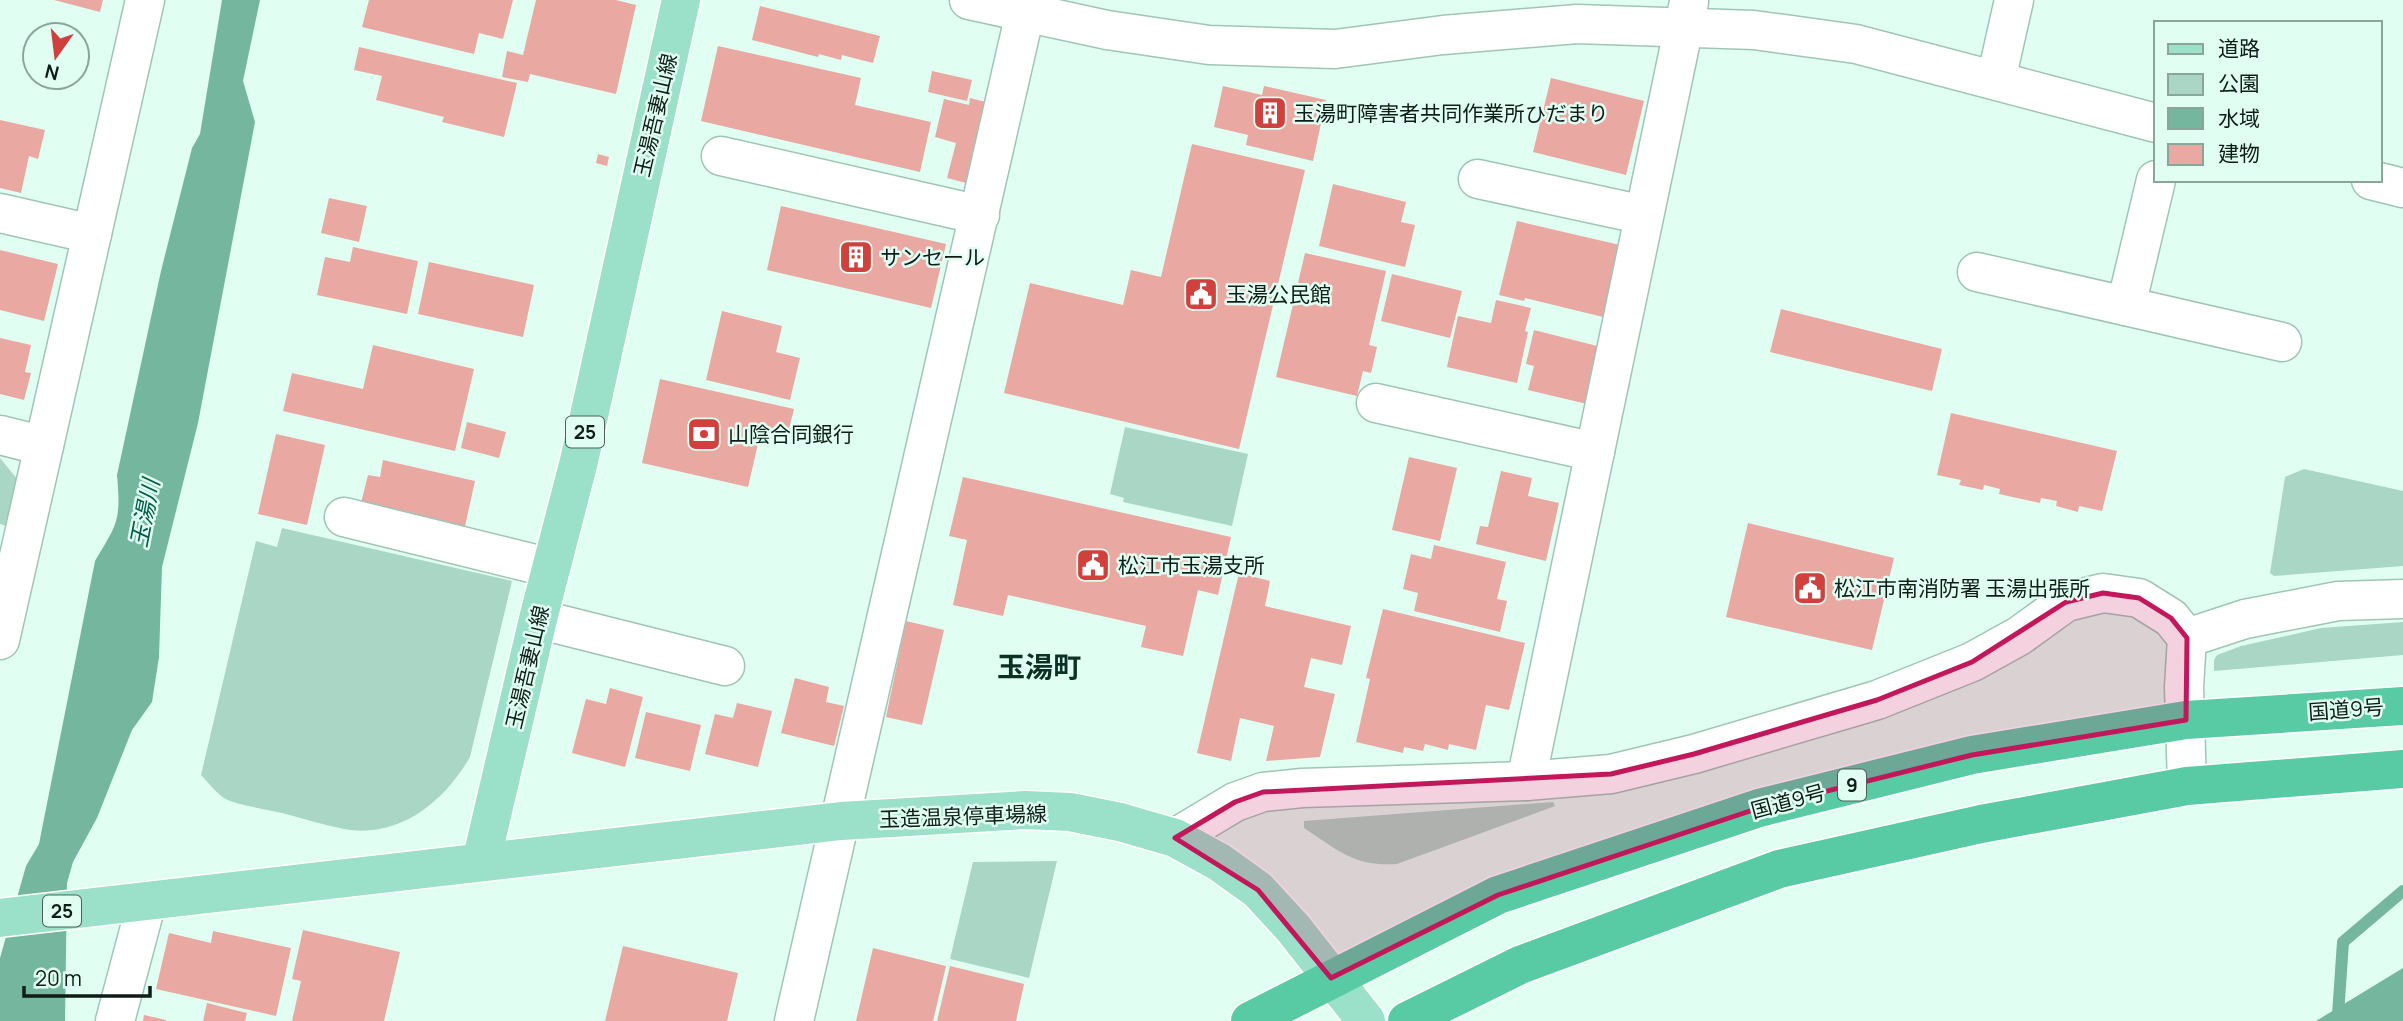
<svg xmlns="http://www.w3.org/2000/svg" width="2403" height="1021" viewBox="0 0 2403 1021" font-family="Manrope,'Noto Sans JP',sans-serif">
<rect width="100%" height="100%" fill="#e0fff2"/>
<g fill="#aad7c5">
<path d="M1125,427L1248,454L1232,526L1123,502L1124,498L1110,494Z"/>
<path d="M0,458L18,480L7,526L0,524Z"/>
<path d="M2304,469L2403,491V566L2274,576L2270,573L2285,477Z"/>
<path d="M282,528L512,581L470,757C444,802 399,839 344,829C324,825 305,819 286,814C272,810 235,805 224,798C215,792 208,782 201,775L256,541L277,547Z"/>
<path d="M2403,622V655L2214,671V660L2217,655L2241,646L2321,628Z"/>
<path d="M1553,802L1555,806L1397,864C1354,867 1338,850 1304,828V821Z"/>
<path d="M1057,861L1029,978L950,959L973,862Z"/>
</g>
<g fill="#74b79e">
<path d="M222,0H260L243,81L255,122L198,423L162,567L159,657L152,702L132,730L97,818L73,862L67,883L65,1021H0V958L26,866L39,844L95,561C118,523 121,520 117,475L161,271L192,148L200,134Z"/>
<path d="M2403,968V1021H2316Z"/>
</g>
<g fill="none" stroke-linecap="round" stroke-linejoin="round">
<path stroke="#74b79e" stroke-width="12" d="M2338,1015L2343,942L2403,891"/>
</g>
<g fill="#e9a8a1">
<path d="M54,0H103L100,12Z"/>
<path d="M369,0H513L503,39L479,33L474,54L362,27Z"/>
<path d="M536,0H616L636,5L616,94L530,74L528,82L502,77L507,51L523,55Z"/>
<path d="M760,6L880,36L873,63L842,55L841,60L819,54L818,57L752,40Z"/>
<path d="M718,46L861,78L855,105L931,122L920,172L701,121Z"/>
<path d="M359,47L517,83L504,137L442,122L444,117L376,100L382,76L354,70Z"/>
<path d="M932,71L972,80L967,101L928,92Z"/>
<path d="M1551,78L1644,101L1626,175L1533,152Z"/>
<path d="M1223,86L1262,95L1264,86L1326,100L1313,161L1246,145L1248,135L1214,127Z"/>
<path d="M970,98L986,102L966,183L947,178L956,143L935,137L944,99L969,105Z"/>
<path d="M0,120L45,130L38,159L29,156L21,193L0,188Z"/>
<path d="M1192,144L1305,170L1239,449L1004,393L1030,283L1123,305L1131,270L1161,277Z"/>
<path d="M598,154L609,157L607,166L596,163Z"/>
<path d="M1333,184L1406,202L1401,222L1415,225L1405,267L1319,246Z"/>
<path d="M329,198L367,206L359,242L321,233Z"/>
<path d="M781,206L946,244L931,308L767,270Z"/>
<path d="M1517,221L1620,245L1603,317L1525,298L1524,301L1499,295Z"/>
<path d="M353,247L418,261L407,314L317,295L325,257L350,262Z"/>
<path d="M0,250L58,264L44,321L0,310Z"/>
<path d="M1305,253L1386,271L1369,345L1377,347L1371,373L1363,371L1357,396L1276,377Z"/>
<path d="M429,262L534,285L523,337L418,314Z"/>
<path d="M1392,274L1462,291L1450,338L1381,321Z"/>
<path d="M1496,300L1531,308L1525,331L1528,332L1517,383L1447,367L1458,316L1491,323Z"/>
<path d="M1781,309L1942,349L1932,391L1770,352Z"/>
<path d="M722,311L782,326L776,352L800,358L790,400L706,380Z"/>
<path d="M1534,330L1601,347L1587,404L1528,390L1534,366L1526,364Z"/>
<path d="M0,338L31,345L25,372L31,373L24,400L0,394Z"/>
<path d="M373,345L474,369L455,451L283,411L292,373L363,389Z"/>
<path d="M660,379L794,409L787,437L761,431L748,487L642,463Z"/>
<path d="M1951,413L2117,451L2102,511L2079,506L2078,512L2056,506L2057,501L2041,498L2040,503L1999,494L2000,489L1984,485L1983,490L1959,485L1961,480L1937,475Z"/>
<path d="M467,422L506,432L499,458L461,448Z"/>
<path d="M276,434L325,445L307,525L258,514Z"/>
<path d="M1409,457L1457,468L1440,541L1392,530Z"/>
<path d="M383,460L475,481L463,535L359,511L368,475L380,477Z"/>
<path d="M1501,471L1532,478L1528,496L1559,503L1546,561L1476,544L1480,526L1488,527Z"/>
<path d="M963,477L1231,537L1218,595L1198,590L1183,656L1141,647L1146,626L1008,595L1003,616L953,605L967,540L949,536Z"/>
<path d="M1748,523L1894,558L1872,650L1726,617Z"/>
<path d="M1434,545L1506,562L1497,599L1507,601L1500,632L1414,611L1418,593L1403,589L1411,554L1431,559Z"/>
<path d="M1239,573L1270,581L1265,606L1351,626L1342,665L1311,658L1304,687L1335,694L1320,757L1266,761L1274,726L1240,718L1231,761L1197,753Z"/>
<path d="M1383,609L1525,643L1509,710L1486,705L1476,750L1449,744L1448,750L1425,744L1423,751L1404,747L1403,753L1356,742L1370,679L1366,678Z"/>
<path d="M906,621L944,630L922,725L886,717Z"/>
<path d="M795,678L829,687L826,702L844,706L834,746L781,733Z"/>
<path d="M610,688L643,697L625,767L572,753L586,699L606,704Z"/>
<path d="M737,703L772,711L758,767L705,754L715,714L733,718Z"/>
<path d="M646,712L701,725L690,771L635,758Z"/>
<path d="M303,930L400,952L384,1021H292L301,981L292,979Z"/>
<path d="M213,931L291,948L276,1016L156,989L169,933L211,943Z"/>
<path d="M623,946L738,973L727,1021H605Z"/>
<path d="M873,948L946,966L933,1021H856Z"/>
<path d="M950,966L1024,984L1016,1021H937Z"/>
<path d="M207,1003L247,1013L245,1021H203Z"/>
<path d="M144,1015L166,1020V1021H143Z"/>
</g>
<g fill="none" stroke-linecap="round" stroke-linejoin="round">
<g stroke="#9fc5b6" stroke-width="41">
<g id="minor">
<path d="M969,0L1107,30L1209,45L1335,49L1443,35L1577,24L1754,30L1856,44L2156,123"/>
<path d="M1996,80L2014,0"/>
<path d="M721,156L980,215"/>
<path d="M1478,179L1644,215"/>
<path d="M2371,180L2403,188"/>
<path d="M0,213L92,234"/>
<path d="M1977,272L2282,342"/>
<path d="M2126,306L2156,180"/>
<path d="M1376,403L1595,452"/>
<path d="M0,435L44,446"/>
<path d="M344,517L551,568"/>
<path d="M538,619L725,666"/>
<path d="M2187,638L2245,619L2338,601L2403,599"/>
<path d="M0,640L145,0"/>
<path d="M1526,781L1689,2"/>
<path d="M1175,838L1235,802L1263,792L1302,788L1526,781L1611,774L1694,754L1877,700L1972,662L2019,636L2066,602L2103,593L2139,598L2171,618L2187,638L2184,687L2187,786"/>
<path d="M115,1021L147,901"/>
<path d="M794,1021L1028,0"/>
</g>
</g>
<g stroke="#fff" stroke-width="41">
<g id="major">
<path d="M481,862L538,619L579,461L681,0"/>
<path d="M0,918L841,821L1025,810L1070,812L1120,822L1175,838L1219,862L1258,890L1293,928L1366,1021"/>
</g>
</g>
<g stroke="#fff" stroke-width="41">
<g id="highway">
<path d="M1250,1021L1498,895L1759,808L1972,755L2186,720L2403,706"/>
<path d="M1407,1021L1520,965L1779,869L1981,824L2187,786L2403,769"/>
</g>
</g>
<use href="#minor" stroke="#fff" stroke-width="38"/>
<use href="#major" stroke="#9be0c9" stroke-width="38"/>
<use href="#highway" stroke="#58cba5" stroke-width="38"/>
</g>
<path fill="#c2185b" fill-opacity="0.2" stroke="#c2185b" stroke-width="5" stroke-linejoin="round" d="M2103,593L2139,598L2171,618L2187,638L2186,720L1972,755L1759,808L1498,895L1331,978L1258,890L1175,838L1235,802L1263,792L1611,774L1694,754L1877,700L1972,662L2066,602Z"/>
<defs>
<g id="building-square" transform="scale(1.75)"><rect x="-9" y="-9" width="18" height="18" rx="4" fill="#d0413d" stroke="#e0fff2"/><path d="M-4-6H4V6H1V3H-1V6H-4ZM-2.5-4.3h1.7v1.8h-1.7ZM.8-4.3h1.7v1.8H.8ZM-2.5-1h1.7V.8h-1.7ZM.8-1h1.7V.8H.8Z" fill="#fff"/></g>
<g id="civic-square" transform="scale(1.75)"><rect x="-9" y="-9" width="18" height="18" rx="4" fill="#d0413d" stroke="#e0fff2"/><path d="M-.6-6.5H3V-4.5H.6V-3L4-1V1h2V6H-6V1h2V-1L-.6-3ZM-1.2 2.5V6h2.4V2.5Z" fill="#fff"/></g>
<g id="bank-square" transform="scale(1.75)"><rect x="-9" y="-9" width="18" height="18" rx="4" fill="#d0413d" stroke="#e0fff2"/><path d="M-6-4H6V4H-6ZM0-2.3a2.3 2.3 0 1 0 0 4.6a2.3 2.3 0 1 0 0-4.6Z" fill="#fff"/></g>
</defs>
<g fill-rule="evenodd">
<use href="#building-square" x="1270" y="113"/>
<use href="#building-square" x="856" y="257"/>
<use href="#civic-square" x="1201" y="294"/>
<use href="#bank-square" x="704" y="434"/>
<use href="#civic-square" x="1093" y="565"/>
<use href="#civic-square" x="1810" y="588"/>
</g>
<g text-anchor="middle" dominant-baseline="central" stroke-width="5" stroke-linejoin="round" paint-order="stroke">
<g fill="#e0fff2" stroke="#4e6159" stroke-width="2">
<rect x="566" y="416.5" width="38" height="31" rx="5"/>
<rect x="1838" y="769.5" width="28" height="31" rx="5"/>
<rect x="43" y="895.5" width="38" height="31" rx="5"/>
</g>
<g font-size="19" font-weight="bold" fill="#0f1d18">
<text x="585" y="432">25</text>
<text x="1852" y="785">9</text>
<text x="62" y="911">25</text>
</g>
<g font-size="21" fill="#0f1d18" stroke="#e0fff2" text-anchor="start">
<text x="1294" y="113">玉湯町障害者共同作業所ひだまり</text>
<text x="880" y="257">サンセール</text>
<text x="1226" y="294">玉湯公民館</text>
<text x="728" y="434">山陰合同銀行</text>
<text x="1118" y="565">松江市玉湯支所</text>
<text x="1834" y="588">松江市南消防署 玉湯出張所</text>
</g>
<g font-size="21" fill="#0f1d18" stroke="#e0fff2">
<text transform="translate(655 115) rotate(-77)">玉湯吾妻山線</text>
<text transform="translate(527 667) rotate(-77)">玉湯吾妻山線</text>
<text transform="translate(2346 709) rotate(-4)">国道9号</text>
<text transform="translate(1788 801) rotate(-15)">国道9号</text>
<text transform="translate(963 816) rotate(-2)">玉造温泉停車場線</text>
</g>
<g font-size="23" font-style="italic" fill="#005d46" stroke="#e0fff2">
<text transform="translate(144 513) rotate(-79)">玉湯川</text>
</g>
<g font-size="28" font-weight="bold" fill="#0d3025" stroke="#e0fff2">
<text x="1039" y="666">玉湯町</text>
</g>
</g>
<rect x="2154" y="21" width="228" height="161" fill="#e0fff2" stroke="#8ca59b" stroke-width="2"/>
<rect x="2168" y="44" width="35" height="10" fill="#9be0c9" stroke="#8ca59b" stroke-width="2"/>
<text x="2218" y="56" font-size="21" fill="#0f1d18">道路</text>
<rect x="2168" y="74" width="35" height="21" fill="#aad7c5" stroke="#8ca59b" stroke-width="2"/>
<text x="2218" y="91" font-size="21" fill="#0f1d18">公園</text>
<rect x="2168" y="108" width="35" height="21" fill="#74b79e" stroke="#8ca59b" stroke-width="2"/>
<text x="2218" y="126" font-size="21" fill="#0f1d18">水域</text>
<rect x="2168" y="144" width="35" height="21" fill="#e9a8a1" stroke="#8ca59b" stroke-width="2"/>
<text x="2218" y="161" font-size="21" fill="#0f1d18">建物</text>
<g transform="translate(56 56) rotate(194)"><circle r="33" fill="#e0fff2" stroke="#8ca59b" stroke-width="2"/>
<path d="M0-5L12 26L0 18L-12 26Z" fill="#d0413d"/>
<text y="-10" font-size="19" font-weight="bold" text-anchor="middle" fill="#0f1d18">N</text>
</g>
<path d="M24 986v10h126v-10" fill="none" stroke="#0f1d18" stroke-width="3.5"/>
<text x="35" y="986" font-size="21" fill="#0f1d18" stroke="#e0fff2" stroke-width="5" paint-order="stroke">20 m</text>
</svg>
